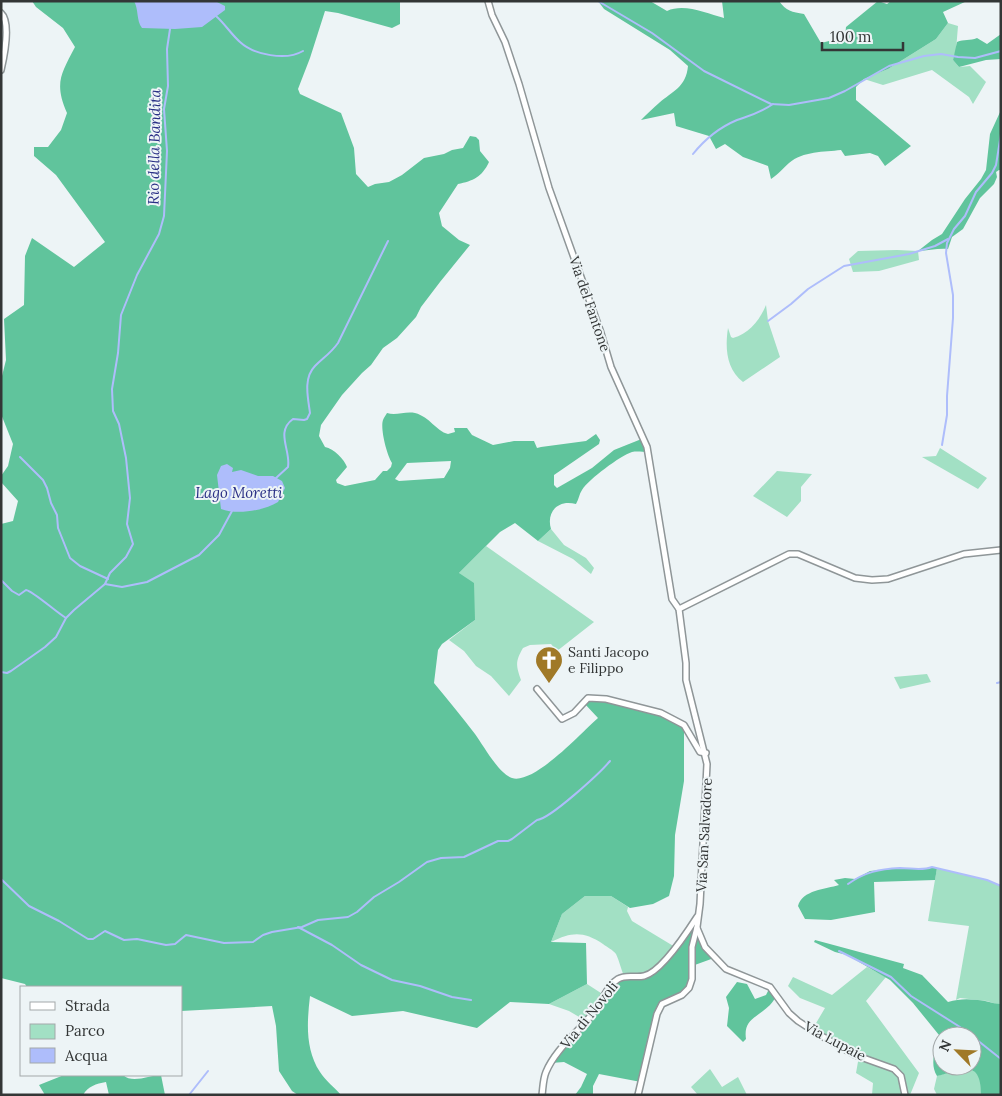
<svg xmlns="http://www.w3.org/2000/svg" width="1002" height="1096" viewBox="0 0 1002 1096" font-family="Lora,serif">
<rect width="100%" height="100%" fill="#edf4f6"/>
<g fill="#a2e0c4">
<path d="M948,23L958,26L956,50L953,60L959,67L970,66L986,82L973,104L969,97L932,70L883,85L864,79L888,69L936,39Z"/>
<path d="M897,250L918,251L919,260L879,271L853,272L849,259L858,251Z"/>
<path d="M766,305L768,321L780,357L743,382C726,369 725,347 728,328L731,337L733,338C749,334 760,320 766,305Z"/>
<path d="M940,448L987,478L978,489L922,457L936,456Z"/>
<path d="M777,471L812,474L801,487V501L787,517L753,496Z"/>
<path d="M551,529L564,545L586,558L594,568L591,574L573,559L538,541Z"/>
<path d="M486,546L594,622L557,651L551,644L530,645L523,648C515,662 516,665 521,680L509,696L491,676L476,666L464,651L449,640L475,620L459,573Z"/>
<path d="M927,674L931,682L900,689L894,677Z"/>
<path d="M937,868L986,880L1001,886V1004H996L987,1001L960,998L956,1000L969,926L928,921Z"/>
<path d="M585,896H611L628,907L627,911L632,921L675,947L650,973L624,976C621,969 619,960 616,954C613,950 607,947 603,944C583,931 572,932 551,942L562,914Z"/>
<path d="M867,967L886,977L866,1001L919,1073L910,1095H872L873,1083L856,1073L859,1056L812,1030L825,1008L800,998L788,986L793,977L832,995Z"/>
<path d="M587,984L604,995L586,1021L569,1011L549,1004Z"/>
<path d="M962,1068C981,1070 981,1078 981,1095H937L934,1089L937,1076Z"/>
<path d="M710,1069L722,1087L738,1077L747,1095H698L691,1087Z"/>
</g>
<g fill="#60c49c" fill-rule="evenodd">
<path d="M32,1H400V24L392,28L338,13L325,11L310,58L298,89L300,94L341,113L354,148L356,174L368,187L375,184L389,182L402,175L424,158L444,154L452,150L463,148L470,136L476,137L479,140L480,151L489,162C482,177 473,181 458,184L439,213L442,226L459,240L470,245L440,282L421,307L416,317L397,338L383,348L371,365L362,373L342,395L321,425L319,436L325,447C334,449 344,459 347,467L336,480L337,483L345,486L375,480L383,471H387L391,467L392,463C387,455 380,429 383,420C384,417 386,415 387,413C396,416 405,411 415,413C430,417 436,431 448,434L455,432L454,428H467L472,435L493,445L514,441H534L537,448L541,447L586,441L596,434L600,440L599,444L554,475V485L557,488L592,468L614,450L644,438L648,452C643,452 637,451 632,452C620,456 589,479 582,490C579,494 579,499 576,504C558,499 546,512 551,529L538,541L515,523L500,532L459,573L474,583L475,620L442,644L438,650L434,683C448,700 462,717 475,734C483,745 499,774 512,778C534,785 582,732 598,718L584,703L588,698C621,699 654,710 684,725V781L675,835L674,876L669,896L653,904L630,908L611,896H585L562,914L551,942L586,943L587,984L549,1004L510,1002L477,1028L403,1011L352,1016L310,996C307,1022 305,1049 320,1072C325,1080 335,1088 341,1095H298L292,1091L279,1071L276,1026L272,1006L181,1011V987H27L25,984L1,978V524L13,521L18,501L1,482V476L8,466L13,444L1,414V380L6,360L4,319L24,305L25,256L32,238L74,267L105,242L56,175L34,156V147H48L61,130L67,113C54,83 61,74 75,47L63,28L36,7ZM451,461L450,468L444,478L399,481L395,479L407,463Z"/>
<path d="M598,1H650L667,11C684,3 706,13 724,18L722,1H779C786,11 792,12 804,14L821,43L845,37L846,27L878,1L887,4L891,1H967L943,12L948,23L936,39L888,69L864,79L856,87V100L911,146L885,166L878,156L870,153L845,156L841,150C824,152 803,151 789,163C783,168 779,174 771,179L768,166L743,157L725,144L716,149L709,136L676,126L674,113L641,120C647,114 653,108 659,103C673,91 686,87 688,66L670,50L604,9Z"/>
<path d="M1001,34V59L986,60L959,67L953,60L957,42C964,39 970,41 977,38L987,44Z"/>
<path d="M1001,110V170H999L996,172L997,177L994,184L980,198L963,229L952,237L948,249C938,248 928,251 918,251L932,240L942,234L965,199L981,179L986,170L990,134Z"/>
<path d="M932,867L937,868L935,880L874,882L875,912L831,920L805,919L798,906C802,890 826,889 839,885L834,880L845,878L855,879L870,871L881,870L901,868L927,869Z"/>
<path d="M697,916C697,933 704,945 714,958L692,966L689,988L662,1004L641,1082L599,1074L593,1086V1095H575L581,1087L587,1074L564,1062L551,1063L617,979L644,976L666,959Z"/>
<path d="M815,940L904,964L903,968L922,975L948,1002C961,998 972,999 985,1001C991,1002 995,1004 1001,1004V1095H981C981,1058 962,1070 937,1076C929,1063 936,1049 939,1035L913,1003L890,980L847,955L835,952L814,942ZM942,1036H972V1066H942Z"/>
<path d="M737,982L747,984L755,999L766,995L770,987L777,995C775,998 773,1002 770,1005C758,1017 743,1019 746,1039L743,1042L727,1026L729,1008L726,997Z"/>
<path d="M64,1075H123C133,1084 149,1075 161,1075L165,1095H109L106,1082C96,1084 88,1086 83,1095H45L39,1085Z"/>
</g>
<g fill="#aebdfb">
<path d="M134,1H215L225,6V10L202,27L175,29L142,28C136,20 139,10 134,1Z"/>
<path d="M227,464L233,468L232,472L241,470L258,476H273L282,481L285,488L278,502C263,511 237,515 221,509L217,475L221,466Z"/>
</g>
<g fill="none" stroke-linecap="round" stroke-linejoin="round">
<g stroke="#aebdfb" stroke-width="2">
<path d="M598,1L652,33L704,71L771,104L789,105L829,98L845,91L889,66L924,56L941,54L958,57L975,58L1001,51"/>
<path d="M216,16C225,24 231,34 240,42C254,55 286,61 303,51"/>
<path d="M693,154C705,139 718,128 737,120C751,115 760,113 773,104"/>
<path d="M768,321L791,304L808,289L844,266L909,254L935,246L948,239"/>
<path d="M942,445L947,415V396L953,318V295L946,253L947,243L954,229L965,216L976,192L992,173L996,165L1001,134"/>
<path d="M20,457L43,480L47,488L51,503L57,515L58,528L70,558L80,566L108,579"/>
<path d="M276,478L288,467C291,450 275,432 293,419L304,420L307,419L310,413C308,398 303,378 315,366C323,358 331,353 338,343L388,241"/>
<path d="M1,580L12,591L19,595L26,590C33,591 57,613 66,618"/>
<path d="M105,584L122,587L147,582L199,555L219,535L232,511"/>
<path d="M1,672L7,673L11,671L45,647L56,637L66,618L74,610L105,584L110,573L126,557L133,544L127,524L130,498L126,458L119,424L113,411L112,389L118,353L121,315L137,275L159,234L164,216L167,151L164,109L168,86L167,49L170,29"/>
<path d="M997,683L1001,682"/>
<path d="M1,879L29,906L59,921L88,939H93L105,931L124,940L137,939L166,945L175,944L186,935L224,943L253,942L263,935L272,932L302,927L318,920L348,917L357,912L374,897L399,882L427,862L441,858L464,857L498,841H508L512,839L537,820C550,819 600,773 610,761"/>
<path d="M848,884C865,872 879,869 900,868C911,868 922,871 932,867L987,880L1001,886"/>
<path d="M298,927L332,945L361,965L392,980L420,986L452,997L471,1000"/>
<path d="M839,951L891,977L911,996L960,1027L972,1036"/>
<path d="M972,1036L1001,1059"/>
<path d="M189,1095L208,1071"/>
</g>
<g stroke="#8f9698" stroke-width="8">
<g id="street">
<path d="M488,1L492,15L505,42L519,84L549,188L600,330L611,367L647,447L672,599L679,609L686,663V680L707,764L700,904L697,927L692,947V979L689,988L682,995L662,1004L657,1014L638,1095"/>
<path d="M1,13C11,22 4,57 1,70"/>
<path d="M679,609L789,554H798L855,578L872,580L888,579L964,554L1001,550"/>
<path d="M537,689L562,719L574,713L588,698L606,699L661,713L684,725L700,752L706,753"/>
<path d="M697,928L705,947L726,969L770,987L789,1013L798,1021L818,1034L855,1055L894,1069L901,1076L905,1095"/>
<path d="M542,1095C543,1088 543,1079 546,1072C557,1046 583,1029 598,1006C604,997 608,985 618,979C626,974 635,978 644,976C661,972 688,931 697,917"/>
</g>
</g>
<use href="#street" stroke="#fff" stroke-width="5"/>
</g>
<defs>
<g id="church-pin" transform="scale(1.4375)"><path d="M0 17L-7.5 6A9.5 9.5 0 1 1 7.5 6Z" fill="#a07927" stroke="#edf4f6"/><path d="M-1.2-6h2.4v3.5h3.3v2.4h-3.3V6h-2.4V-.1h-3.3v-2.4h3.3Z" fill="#fff"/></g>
</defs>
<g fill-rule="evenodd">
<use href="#church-pin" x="549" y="660"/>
</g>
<g text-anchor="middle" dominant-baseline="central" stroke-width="4" stroke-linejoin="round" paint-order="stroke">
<g font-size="14" fill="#333636" stroke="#edf4f6">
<text transform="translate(590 304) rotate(71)">Via del Fantone</text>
<text transform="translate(704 835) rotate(-87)">Via San Salvadore</text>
<text transform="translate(589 1015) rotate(-51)">Via di Novoli</text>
<text transform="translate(835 1041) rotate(28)">Via Lupaie</text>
</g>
<g font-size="14" fill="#333636" stroke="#edf4f6" text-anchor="start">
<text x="568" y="652">Santi Jacopo<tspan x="568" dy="16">e Filippo</tspan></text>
</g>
<g font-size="15" font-style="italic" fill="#2a3086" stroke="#edf4f6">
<text transform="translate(154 147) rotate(-89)">Rio della Bandita</text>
<text x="239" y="492">Lago Moretti</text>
</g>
</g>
<rect width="1002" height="1096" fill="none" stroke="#333636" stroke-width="5"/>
<rect x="20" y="986" width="162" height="90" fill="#edf4f6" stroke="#a3a8a9"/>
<rect x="30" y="1002" width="25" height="8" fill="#ffffff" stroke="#a3a8a9"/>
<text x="65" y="1011" font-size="15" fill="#333636">Strada</text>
<rect x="30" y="1024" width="25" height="15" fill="#a2e0c4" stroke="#a3a8a9"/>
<text x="65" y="1036" font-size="15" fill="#333636">Parco</text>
<rect x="30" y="1048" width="25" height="15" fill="#aebdfb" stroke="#a3a8a9"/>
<text x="65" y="1061" font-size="15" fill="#333636">Acqua</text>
<g transform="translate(957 1051) rotate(294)"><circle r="24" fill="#edf4f6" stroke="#a3a8a9"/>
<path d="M0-4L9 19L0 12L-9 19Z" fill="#a07927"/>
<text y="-8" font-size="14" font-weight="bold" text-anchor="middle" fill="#333636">N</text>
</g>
<path d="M822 42v8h81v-8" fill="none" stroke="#333636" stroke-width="2.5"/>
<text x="830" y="42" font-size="15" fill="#333636" stroke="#edf4f6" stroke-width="4" paint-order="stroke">100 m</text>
</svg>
